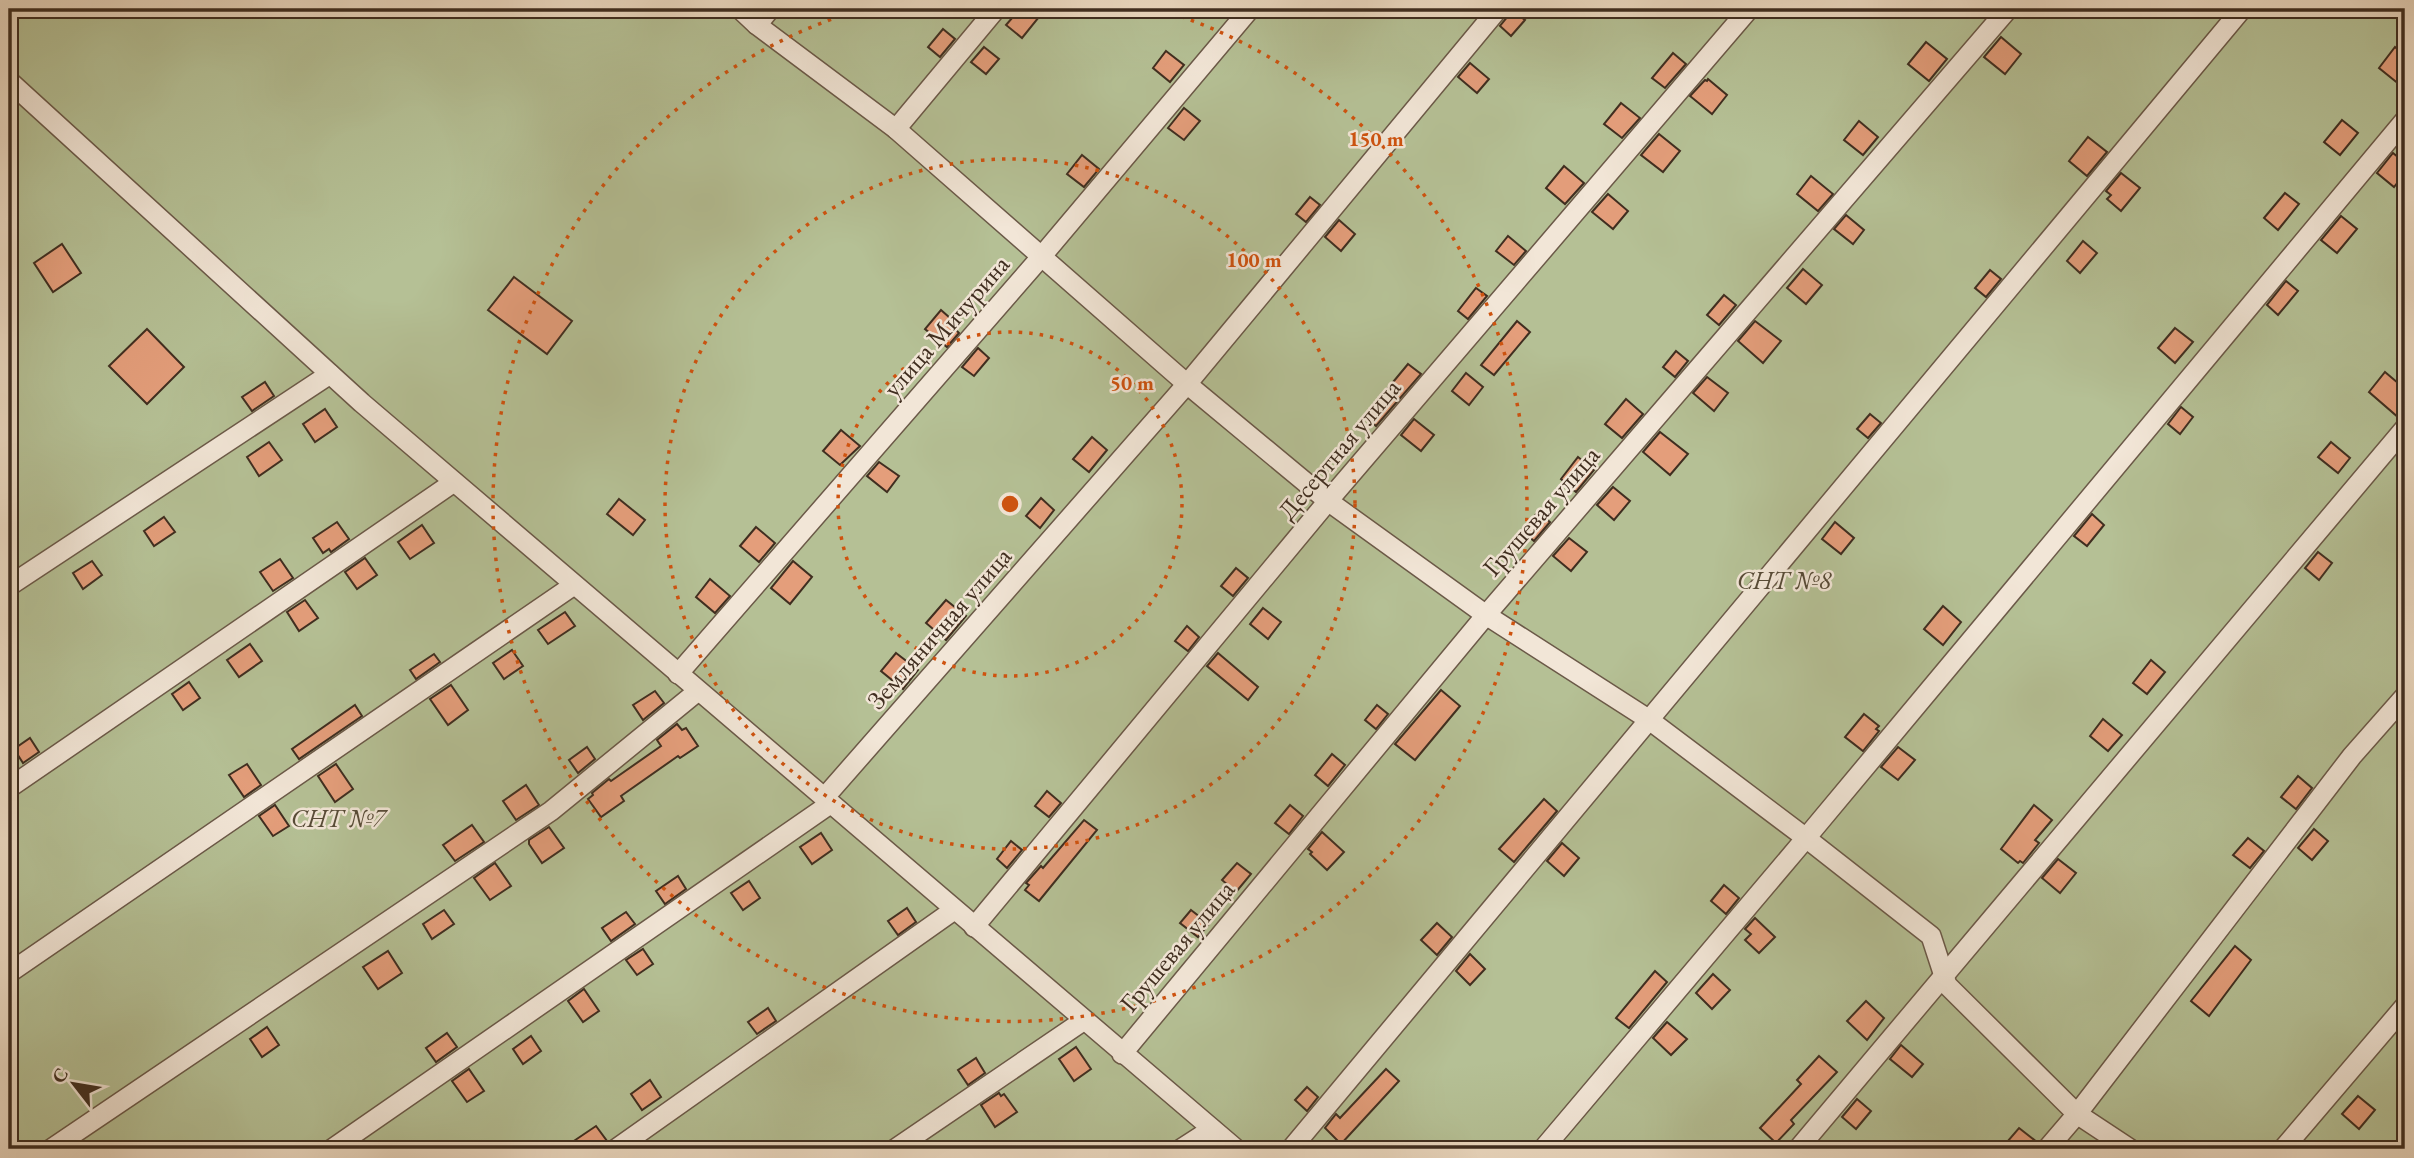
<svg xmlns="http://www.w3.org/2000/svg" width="2414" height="1158" viewBox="0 0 2414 1158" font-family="'EB Garamond',serif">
<rect width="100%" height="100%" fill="#ebd9c1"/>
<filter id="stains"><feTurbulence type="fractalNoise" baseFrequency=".00286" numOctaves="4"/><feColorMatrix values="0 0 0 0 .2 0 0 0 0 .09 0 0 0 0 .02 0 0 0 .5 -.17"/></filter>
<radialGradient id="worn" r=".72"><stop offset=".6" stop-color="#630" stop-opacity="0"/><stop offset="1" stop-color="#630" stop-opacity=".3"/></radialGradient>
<rect fill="#b5c095" stroke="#7a775a" stroke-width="2" x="9" y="9" width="2396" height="1140"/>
<g fill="#e49e7b" stroke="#402e20" stroke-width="2">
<path d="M1020,9H1028L1039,17L1022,38L1006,25Z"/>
<path d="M1510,9L1525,20L1511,36L1500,26L1508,16Z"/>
<path d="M943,29L955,39L940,57L928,47Z"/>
<path d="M2001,37L2021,54L2005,74L1984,57Z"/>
<path d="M1926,42L1947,59L1929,81L1908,64Z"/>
<path d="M984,47L999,59L986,74L971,62Z"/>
<path d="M2395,47L2405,56V89L2379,68Z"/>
<path d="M1166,51L1184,65L1170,82L1153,68Z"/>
<path d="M1673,53L1686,64L1665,88L1652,78Z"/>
<path d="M1470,63L1489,79L1477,93L1458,77Z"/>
<path d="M1708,79L1727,95L1712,114L1690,96L1705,80L1707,81Z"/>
<path d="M1621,103L1640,118L1622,138L1604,124Z"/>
<path d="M1184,108L1200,121L1184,140L1168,128Z"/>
<path d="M2342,120L2358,133L2340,155L2324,142Z"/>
<path d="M1859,121L1878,137L1863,155L1844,140Z"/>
<path d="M1659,134L1680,151L1663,172L1641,155Z"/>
<path d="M2088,137L2107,152L2087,176L2069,161Z"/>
<path d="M2393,153L2405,163V173L2394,187L2377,173Z"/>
<path d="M1082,155L1099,169L1084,187L1067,174Z"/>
<path d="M1564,166L1584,183L1565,204L1546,188Z"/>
<path d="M2121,173L2140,188L2121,211L2107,199L2111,195L2106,191Z"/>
<path d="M1811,176L1833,194L1818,211L1797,194Z"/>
<path d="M2285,193L2299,204L2278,230L2264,218Z"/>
<path d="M1608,194L1628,211L1613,229L1592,212Z"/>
<path d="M1310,197L1320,205L1306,222L1296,214Z"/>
<path d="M1846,215L1864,230L1853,244L1834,229Z"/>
<path d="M2341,216L2357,229L2337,253L2321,240Z"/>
<path d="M1339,220L1355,234L1341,251L1325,237Z"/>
<path d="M1508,236L1526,251L1514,265L1496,251Z"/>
<path d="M2083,241L2097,253L2080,273L2067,261Z"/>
<path d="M62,244L81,273L53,292L34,263Z"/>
<path d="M1803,269L1822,285L1806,304L1787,288Z"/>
<path d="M1990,270L2001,279L1986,297L1975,288Z"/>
<path d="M514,277L572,321L547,354L488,310Z"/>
<path d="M2286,281L2298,291L2278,315L2267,305Z"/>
<path d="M1476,288L1487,296L1468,319L1458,311Z"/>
<path d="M1724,295L1736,305L1719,325L1707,315Z"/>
<path d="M941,310L959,326L956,330L959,333L947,347L925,329Z"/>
<path d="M1517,321L1530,332L1494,375L1481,365Z"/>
<path d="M1755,321L1781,341L1763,363L1738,341Z"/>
<path d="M2175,328L2193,342L2175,363L2158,348Z"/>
<path d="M147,329L184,367L147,404L109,366Z"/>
<path d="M978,348L989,358L974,376L962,367Z"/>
<path d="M1676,351L1688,361L1675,377L1663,367Z"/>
<path d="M1408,364L1421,374L1376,426L1365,416Z"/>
<path d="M2385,372L2405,389V416L2399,418L2369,392Z"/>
<path d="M1466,373L1483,387L1469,405L1452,391Z"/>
<path d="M1707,377L1728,393L1714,411L1693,393Z"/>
<path d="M265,382L274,396L252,411L242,397Z"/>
<path d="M1626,399L1643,414L1622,438L1605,424Z"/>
<path d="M2181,407L2193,417L2180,434L2168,424Z"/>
<path d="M325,409L337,427L315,442L303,424Z"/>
<path d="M1870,414L1881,423L1868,438L1857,429Z"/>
<path d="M1414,419L1434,435L1421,451L1401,435Z"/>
<path d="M841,430L860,446L840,465L823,451Z"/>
<path d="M1660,432L1688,454L1670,475L1643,452Z"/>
<path d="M1092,437L1107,450L1089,472L1073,459Z"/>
<path d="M269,442L282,460L259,476L247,457Z"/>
<path d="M2331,442L2350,458L2338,473L2318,457Z"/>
<path d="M1578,457L1594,470L1576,492L1561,479Z"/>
<path d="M879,462L899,476L887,492L867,476Z"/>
<path d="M1613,487L1630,501L1614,520L1597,505Z"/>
<path d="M1041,498L1054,510L1040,528L1026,516Z"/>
<path d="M619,499L645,520L633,535L607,514Z"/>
<path d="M1538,512L1550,522L1534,541L1522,531Z"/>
<path d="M2092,514L2104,525L2087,546L2074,536Z"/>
<path d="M164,517L175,532L154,546L144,531Z"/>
<path d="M337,522L349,539L331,552L329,549L323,553L313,538Z"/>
<path d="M1835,522L1854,538L1841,554L1822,539Z"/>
<path d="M422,525L434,543L410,559L398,542Z"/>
<path d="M756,527L775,543L759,562L740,546Z"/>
<path d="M1569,538L1587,552L1571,571L1553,556Z"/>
<path d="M2318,552L2332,563L2319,580L2305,568Z"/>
<path d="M365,558L377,575L357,589L345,572Z"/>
<path d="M280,559L293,578L273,591L260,572Z"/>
<path d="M92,561L102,575L83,589L73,573Z"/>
<path d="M793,561L812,577L790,604L771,588Z"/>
<path d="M1236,568L1248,578L1233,596L1221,586Z"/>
<path d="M710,579L730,596L715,613L696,597Z"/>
<path d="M305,600L318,618L299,631L287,612Z"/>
<path d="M946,600L966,616L946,640L926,623Z"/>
<path d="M1943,606L1961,622L1943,645L1924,629Z"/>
<path d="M1263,608L1281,622L1268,639L1250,624Z"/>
<path d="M565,612L575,626L548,644L538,630Z"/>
<path d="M1187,626L1199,637L1188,651L1175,641Z"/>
<path d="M250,644L262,661L239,677L227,660Z"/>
<path d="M512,650L523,666L504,679L493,663Z"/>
<path d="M896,653L918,670L903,689L881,671Z"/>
<path d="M1218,653L1258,687L1248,700L1207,666Z"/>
<path d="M434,654L440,662L416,679L410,670Z"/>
<path d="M2151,660L2165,672L2147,694L2133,683Z"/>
<path d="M189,682L200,698L183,710L172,694Z"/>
<path d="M451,685L468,710L448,725L430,699Z"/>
<path d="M1441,690L1460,706L1415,760L1395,744Z"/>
<path d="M655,691L664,703L643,720L633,705Z"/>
<path d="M355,705L362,716L299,759L292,749Z"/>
<path d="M1377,705L1388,714L1376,729L1365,720Z"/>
<path d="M1864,714L1879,726L1876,729L1879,731L1863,751L1845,737Z"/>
<path d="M2103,719L2122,735L2108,751L2090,736Z"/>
<path d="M677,724L682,730L686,728L698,746L680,758L678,756L621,796L624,801L601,817L588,799L593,795L592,793L609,779L611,781L661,746L657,740Z"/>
<path d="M30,738L39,752L23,763L14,749Z"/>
<path d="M587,747L595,759L578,773L569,760Z"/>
<path d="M1898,747L1915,760L1898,780L1881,767Z"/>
<path d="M1332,754L1345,765L1328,786L1315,775Z"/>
<path d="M247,764L261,785L244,797L229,775Z"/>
<path d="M336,764L353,789L335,802L318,776Z"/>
<path d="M2298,776L2312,788L2296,809L2281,797Z"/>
<path d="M526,785L539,805L516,820L503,801Z"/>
<path d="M1047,791L1061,803L1049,817L1035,806Z"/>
<path d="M1544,799L1557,811L1514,862L1499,849Z"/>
<path d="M275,805L289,826L273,836L259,816Z"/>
<path d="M1290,805L1303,816L1289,834L1275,823Z"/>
<path d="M2034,805L2052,820L2035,840L2039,843L2023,863L2020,861L2018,863L2001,849Z"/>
<path d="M1084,820L1097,830L1039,901L1025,890L1029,885L1026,883L1041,866L1043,868Z"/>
<path d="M472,825L484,842L455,861L443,845Z"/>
<path d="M549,827L564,848L542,863L529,844V840Z"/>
<path d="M2314,829L2328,841L2312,860L2298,848Z"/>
<path d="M1322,832L1344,852L1327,870L1310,854L1312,852L1308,849Z"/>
<path d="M821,833L832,850L812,864L800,847Z"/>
<path d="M2248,838L2264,851L2250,868L2233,855Z"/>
<path d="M1011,841L1022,850L1007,868L997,859Z"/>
<path d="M1562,843L1579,858L1564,876L1547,861Z"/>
<path d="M2058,859L2076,873L2060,893L2042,878Z"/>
<path d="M495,863L511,886L490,900L474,878Z"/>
<path d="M1237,863L1251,874L1236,892L1222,880Z"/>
<path d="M678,876L686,889L665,904L656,891Z"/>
<path d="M749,881L760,898L743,910L731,893Z"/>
<path d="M1724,885L1739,898L1726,914L1711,901Z"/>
<path d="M907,908L916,922L898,935L888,921Z"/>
<path d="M444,910L454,924L432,939L423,924Z"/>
<path d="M1191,910L1209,924L1198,937L1180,923Z"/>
<path d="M626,912L635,924L611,941L602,928Z"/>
<path d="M1755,918L1775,937L1759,953L1745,940L1751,934L1745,929Z"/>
<path d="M1437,923L1452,937L1437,955L1421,940Z"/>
<path d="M2235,946L2251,960L2209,1016L2191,1001Z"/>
<path d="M643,949L653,964L637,975L626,960Z"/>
<path d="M388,951L402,973L378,989L363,967Z"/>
<path d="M1470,954L1485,969L1470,985L1456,971Z"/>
<path d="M1655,971L1667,982L1629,1028L1616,1018Z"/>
<path d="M1713,974L1730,990L1712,1009L1696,993Z"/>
<path d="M584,989L599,1011L583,1022L568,1001Z"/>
<path d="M1866,1001L1884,1018L1867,1040L1847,1021Z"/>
<path d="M768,1008L776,1021L757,1034L748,1022Z"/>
<path d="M1667,1022L1687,1039L1671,1055L1653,1038Z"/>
<path d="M267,1027L279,1045L262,1057L250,1039Z"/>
<path d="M447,1033L457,1047L436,1062L426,1048Z"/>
<path d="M531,1036L541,1051L523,1064L513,1049Z"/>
<path d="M1901,1045L1923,1064L1912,1077L1890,1059Z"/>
<path d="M1076,1047L1091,1069L1074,1081L1059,1059Z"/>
<path d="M1819,1056L1837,1072L1791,1120L1794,1124L1776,1143L1760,1128L1801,1084L1797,1080Z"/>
<path d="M976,1058L985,1073L968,1085L958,1070Z"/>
<path d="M469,1069L484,1091L467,1102L452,1081Z"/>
<path d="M1386,1069L1399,1081L1341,1144L1325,1128L1336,1114L1340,1118Z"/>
<path d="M650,1080L661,1097L642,1110L631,1094Z"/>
<path d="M1307,1087L1318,1097L1307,1111L1295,1100Z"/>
<path d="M999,1093L1001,1096L1004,1094L1017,1112L995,1127L981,1105Z"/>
<path d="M2358,1096L2375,1110L2359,1129L2342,1114Z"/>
<path d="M1857,1099L1871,1111L1856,1129L1842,1117Z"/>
<path d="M596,1126L607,1141L604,1149H562Z"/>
<path d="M2019,1128L2037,1142L2035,1149H2001Z"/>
</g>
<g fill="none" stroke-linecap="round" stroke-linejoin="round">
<g stroke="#6b5948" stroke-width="22">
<g id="street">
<path d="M740,9L757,25L896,129L1187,384L1328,501L1486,615L1648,719L1806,838L1931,936L1947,985L2077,1114L2130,1149"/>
<path d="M757,25L770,9"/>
<path d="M9,81L362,403L1236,1149"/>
<path d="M896,129L996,9"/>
<path d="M9,586L330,374"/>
<path d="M678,674L1041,257L1250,9"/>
<path d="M9,788L454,482"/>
<path d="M824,798L1187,384L1498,9"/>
<path d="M974,927L1328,501L1749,9"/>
<path d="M9,973L574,585"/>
<path d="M1122,1054L1486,615L2008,9"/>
<path d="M51,1149L551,811L698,691"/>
<path d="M332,1149L830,804"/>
<path d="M616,1149L954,910"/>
<path d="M895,1149L1083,1021"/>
<path d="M1181,1149L1212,1129"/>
<path d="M1291,1149L2242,9"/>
<path d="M1543,1149L1806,838L2405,120"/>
<path d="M1798,1149L2405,428"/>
<path d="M2047,1149L2077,1114L2352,756L2405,696"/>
<path d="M2283,1149L2405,1006"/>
</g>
</g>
<use href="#street" stroke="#f2e6d7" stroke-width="19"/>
</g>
<g fill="none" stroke="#cf530f" stroke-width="3.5" stroke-dasharray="3.5 7">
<circle cx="1010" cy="504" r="172"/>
<circle cx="1010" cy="504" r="345"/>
<path d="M1161 10A517 517 0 1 1 859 10"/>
</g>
<g text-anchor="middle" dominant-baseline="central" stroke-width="5" stroke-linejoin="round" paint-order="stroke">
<g font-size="26" fill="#402e20" stroke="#f2e6d7">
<text transform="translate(946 326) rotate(-49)">улица Мичурина</text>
<text transform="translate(1339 449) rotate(-50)">Десертная улица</text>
<text transform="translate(1541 511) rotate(-49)">Грушевая улица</text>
<text transform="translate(939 628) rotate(-49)">Земляничная улица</text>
<text transform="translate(1177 946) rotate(-50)">Грушевая улица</text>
</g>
<g font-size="26" font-style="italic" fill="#574b37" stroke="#f2e6d7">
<text x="1784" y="580">СНТ №8</text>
<text x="338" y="818">СНТ №7</text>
</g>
</g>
<circle cx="1010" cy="504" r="10" fill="#cf530f" stroke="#f2e6d7" stroke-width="3.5"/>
<g font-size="21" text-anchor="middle" font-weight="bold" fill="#cf530f" stroke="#f2e6d7" stroke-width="5" stroke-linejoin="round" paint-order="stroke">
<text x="1376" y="146">150 m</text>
<text x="1254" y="267">100 m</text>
<text x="1132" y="390">50 m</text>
</g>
<rect width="2414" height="1158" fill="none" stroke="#ebd9c1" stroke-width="35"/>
<rect x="10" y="10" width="2393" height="1137" fill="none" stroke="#402e20" stroke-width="3.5"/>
<rect x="18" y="18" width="2379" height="1123" fill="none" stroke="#402e20" stroke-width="2"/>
<g transform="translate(74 1084) rotate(301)" stroke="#f2e6d7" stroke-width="5" paint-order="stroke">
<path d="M0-5L12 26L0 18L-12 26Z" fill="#402e20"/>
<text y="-10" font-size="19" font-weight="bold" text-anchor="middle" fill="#402e20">С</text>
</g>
<rect width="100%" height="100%" filter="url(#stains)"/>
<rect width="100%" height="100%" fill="url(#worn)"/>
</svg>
